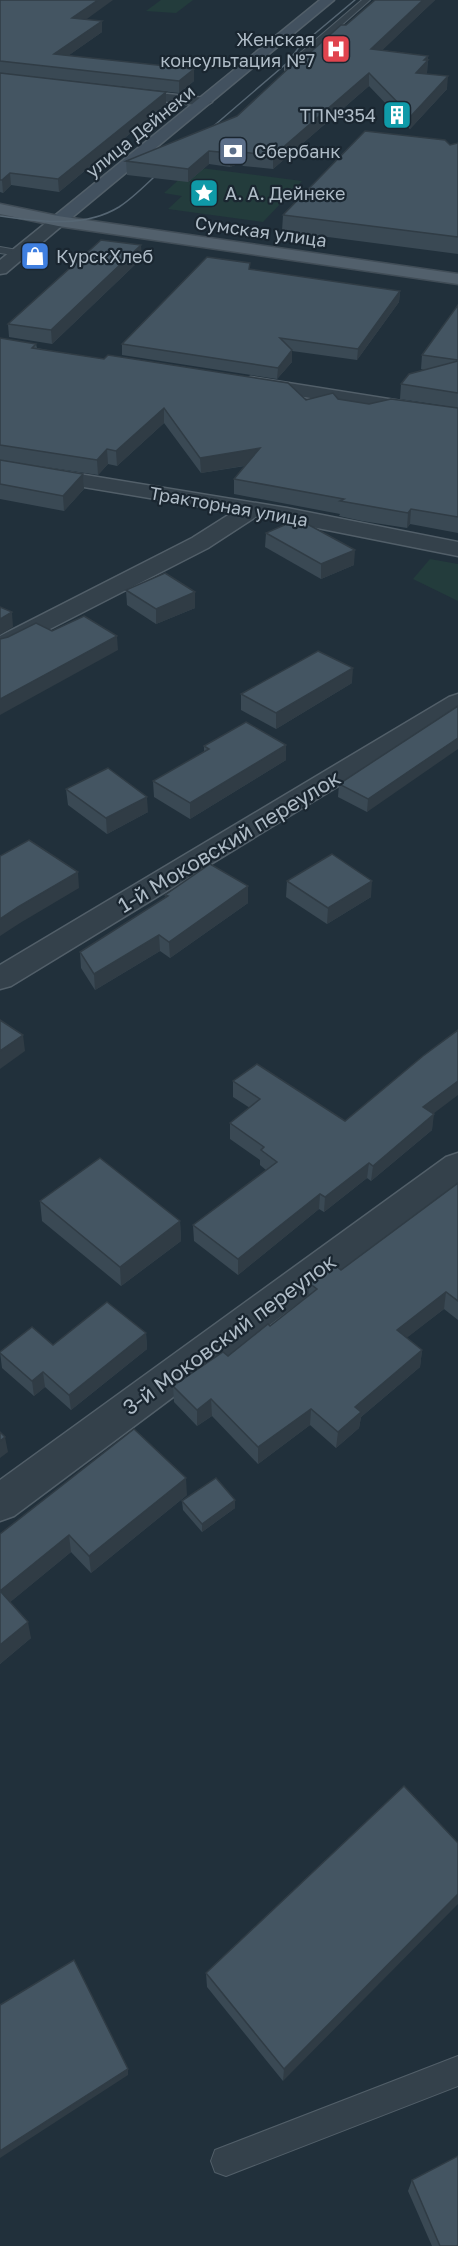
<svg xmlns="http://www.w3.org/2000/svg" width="458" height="2246" viewBox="0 0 458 2246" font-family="'Golos Text',sans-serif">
<rect width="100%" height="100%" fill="#21303b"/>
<g fill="#233c3c">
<path d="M161,0H193L176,13L146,11Z"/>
<path d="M193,167L302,181L263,222L168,209L182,196L164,193Z"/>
<path d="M430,559L458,564V601L413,579Z"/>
</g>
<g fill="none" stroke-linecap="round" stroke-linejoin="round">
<g stroke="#525f69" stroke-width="2">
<g id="service">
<path d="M362,0H370L291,70H285V66Z"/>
<path d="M0,247L23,251L24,253L19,256L0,253Z"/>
<path d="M458,2056V2086L226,2176L215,2172L211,2161L215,2150Z"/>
</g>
</g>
<g stroke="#525f69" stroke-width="3">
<g id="minor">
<path d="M121,89L205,98L212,102L205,106L116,96L114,93Z"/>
<path d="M58,216L64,218L66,221L64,224L6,273L0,274V260L52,218Z"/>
<path d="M251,377L458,410V422L244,387L241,383L244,379Z"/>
<path d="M0,461L287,508L458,542V556L257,516L208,548L9,650L0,652V636L192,538L233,512L0,473Z"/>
<path d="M458,694V713L11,986L0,989V965L449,697Z"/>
<path d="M458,1153V1184L14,1516L0,1521V1480L446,1157Z"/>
</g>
</g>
<g stroke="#525f69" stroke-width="3">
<path id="secondary" d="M320,0H334L64,224H52L50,221L52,218Z"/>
</g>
<g stroke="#414d57" stroke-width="3">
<path id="primary" d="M0,204L58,216L458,274V284L58,226L0,214Z"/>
</g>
<use href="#service" fill="#34414b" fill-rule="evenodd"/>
<use href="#minor" fill="#34414b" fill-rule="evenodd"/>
<use href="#secondary" fill="#42515f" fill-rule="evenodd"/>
<use href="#primary" fill="#52606c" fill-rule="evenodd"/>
<g stroke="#566673" stroke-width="1.5">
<path d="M202,136L287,63L300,46L355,0"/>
<path d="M0,216C39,221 83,229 119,207C136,196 150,180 165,167"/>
</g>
</g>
<g fill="#3a4954">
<path d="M0,0L86,20L102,32L69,55L194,81L179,93L0,73Z"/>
<path d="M375,0H435L382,50L428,56L427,73L426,74L447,89L410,129L369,86L273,169L243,166L241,163L230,167L209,164L188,182L127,175L126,161L237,116L295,66L346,25Z"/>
<path d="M0,73L166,92V104L59,192L11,185L3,193L0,192Z"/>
<path d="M458,143V254L282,231L283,215L450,145Z"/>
<path d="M142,258L52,344L9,337L8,324Z"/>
<path d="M250,270L400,291L399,302L357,360L292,351V362L277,379L122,355V344Z"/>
<path d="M458,305V408L400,399L401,384L424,370L421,369L422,355Z"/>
<path d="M0,338L36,344L37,348L306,400L338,399L369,404L458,408V533L410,524L407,528L362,521L339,516L340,514L234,494V479L245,466L201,473L164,423L117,466L108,464L98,475L0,460Z"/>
<path d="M0,460L83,474L84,489L64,511L0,499Z"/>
<path d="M266,533L354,565L321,579L265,547Z"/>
<path d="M126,590L195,608L156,624L127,605Z"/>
<path d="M352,683L276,729L241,710V694Z"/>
<path d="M458,706L367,812L338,797L339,784Z"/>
<path d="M204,746L286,760L190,819L154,797L153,781L204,752Z"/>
<path d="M66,789L148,812L107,834L68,805Z"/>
<path d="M287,881L371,897L327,924L286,897Z"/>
<path d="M248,886V903L170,958L160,951L95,990L81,968L80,952L166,898L165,895Z"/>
<path d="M233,1081L345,1121L433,1114L432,1130L371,1181L367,1178L324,1212L319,1209L238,1275L194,1241L193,1225L266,1170L260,1165V1160L230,1139V1123L250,1108L233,1097Z"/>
<path d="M458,1183V1320L444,1309L406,1338L422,1350L420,1367L361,1417L359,1428L336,1448L310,1425L258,1464L212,1416L197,1426L174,1402L173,1386L228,1356L270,1326L309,1296V1283L341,1270Z"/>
<path d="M40,1201L180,1221L181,1241L121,1286L42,1221Z"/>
<path d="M146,1333L147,1349L71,1410L45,1387L34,1396L2,1368L0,1352Z"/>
<path d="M187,1495L91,1573L71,1552L10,1602L31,1638L0,1664V1534Z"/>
<path d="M182,1501L235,1508L202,1532L183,1510Z"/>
<path d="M404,1786L283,2081L207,1987L206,1973Z"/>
<path d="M412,2180L458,2246H432L408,2191Z"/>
</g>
<g fill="#303c45">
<path d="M98,0H113L73,29L72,18Z"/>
<path d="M423,0H435L370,62L371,49Z"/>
<path d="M102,21V32L55,65L54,54Z"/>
<path d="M428,56L427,73L415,85L416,73L424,60Z"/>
<path d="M194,69V81L179,93V81Z"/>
<path d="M369,73V86L273,169V156Z"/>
<path d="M448,76L447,89L410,129L411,116Z"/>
<path d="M166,92V104L59,192L58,179Z"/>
<path d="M241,150V163L230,167V153Z"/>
<path d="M209,151V164L188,182V169Z"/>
<path d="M10,173L11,185L3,193L2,180Z"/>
<path d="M141,245L142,258L52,344L51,330Z"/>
<path d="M400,291L399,302L357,360L358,349Z"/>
<path d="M292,350V362L277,379L278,368Z"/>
<path d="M164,408V423L117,466L116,451Z"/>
<path d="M260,448V463L201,473L200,458Z"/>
<path d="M107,449L108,464L98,475L97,460Z"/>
<path d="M83,474L84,489L64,511L63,496Z"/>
<path d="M411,509L410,524L407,528L408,513Z"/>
<path d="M355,550L354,565L321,579V564Z"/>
<path d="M195,592V608L156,624V609Z"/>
<path d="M12,612L13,627L0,635V619Z"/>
<path d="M117,636L118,650L0,715V699Z"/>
<path d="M353,668L352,683L276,729V713Z"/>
<path d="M458,738V749L367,812L368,799Z"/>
<path d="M286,745V760L190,819V803Z"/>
<path d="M147,797L148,812L107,834L106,818Z"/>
<path d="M78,872L79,888L20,923L0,936V919L18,907Z"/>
<path d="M372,881L371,897L327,924L328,908Z"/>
<path d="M248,886V903L170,958L169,942Z"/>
<path d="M159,935L160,951L95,990L94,974Z"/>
<path d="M23,1035L25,1051L0,1069V1051Z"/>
<path d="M458,1081V1095L421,1123L423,1107Z"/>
<path d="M434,1114L432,1130L371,1181L373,1166Z"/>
<path d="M369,1163L367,1178L324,1212L325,1197Z"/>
<path d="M320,1194L319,1209L238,1275V1259Z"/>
<path d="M180,1221L181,1241L121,1286L120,1267Z"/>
<path d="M446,1292L444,1309L395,1347L397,1330Z"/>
<path d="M146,1333L147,1349L71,1410L69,1395Z"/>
<path d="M422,1350L420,1367L361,1417L359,1428L336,1448L338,1432L355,1407Z"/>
<path d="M43,1372L45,1387L34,1396L32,1381Z"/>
<path d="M211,1399L212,1416L197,1426V1410Z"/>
<path d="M311,1409L310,1425L258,1464V1447Z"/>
<path d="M5,1437L8,1452L0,1458V1441Z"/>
<path d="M186,1478L187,1495L91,1573L89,1556Z"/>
<path d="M235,1500V1508L202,1532V1524Z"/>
<path d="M69,1535L71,1552L3,1608L0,1591Z"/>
<path d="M28,1622L31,1638L0,1664V1645Z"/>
<path d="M458,1894V1904L283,2081L284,2069Z"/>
<path d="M128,2069V2075L0,2158V2151Z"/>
</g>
<g fill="#445562" stroke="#303c45" stroke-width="1.5">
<path d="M0,0H98L72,18L102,21L54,54L194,69L179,81L0,61Z"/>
<path d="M375,0H423L371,49L428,56L424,60H428L416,73L448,76L411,116L369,73L273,156L243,152L241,150L230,153L209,151L188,169L126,161L237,116L292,65L295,66L341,25H346Z"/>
<path d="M0,73L166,92L58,179L10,173L2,180H0Z"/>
<path d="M365,131L445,140L450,145L458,143V237L283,215Z"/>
<path d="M101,240L141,245L51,330L8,324Z"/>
<path d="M207,257L250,263L249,269L400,291L358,349L280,338L292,350L278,368L122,344Z"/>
<path d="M458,305V360L422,355Z"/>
<path d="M0,338L36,344L32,348L104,359L108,355L288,383L306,400L333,393L338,399L369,404L391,399L458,408V517L411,509L408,513L363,505L340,501L344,499L234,479L260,448L200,458L164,408L116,451L107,449L97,460L0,445Z"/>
<path d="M458,361V393L401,384L409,374Z"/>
<path d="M0,460L83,474L63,496L0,484Z"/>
<path d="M298,519L355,550L321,564L266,533Z"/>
<path d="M165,573L195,592L156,609L126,590Z"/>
<path d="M0,607L12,612L0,619Z"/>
<path d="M84,616L117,636L0,699V639L8,637L36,623L52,631Z"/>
<path d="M318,651L353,668L276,713L241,694Z"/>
<path d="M458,706V738L368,799L339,784Z"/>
<path d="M246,722L286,745L190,803L153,781L209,749L204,746Z"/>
<path d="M108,768L147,797L106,818L66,789Z"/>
<path d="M29,840L78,872L18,907L0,919V856Z"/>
<path d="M332,854L372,881L328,908L287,881Z"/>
<path d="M210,864L248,886L169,942L159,935L94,974L80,952L168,896L165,895Z"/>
<path d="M0,1020L23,1035L0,1051Z"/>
<path d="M458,1030V1081L423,1107L434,1114L373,1166L369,1163L325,1197L320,1194L238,1259L193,1225L277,1162L261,1150L264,1147L230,1123L260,1099L233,1081L257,1064L345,1121L423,1056Z"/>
<path d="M100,1158L180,1221L120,1267L40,1201Z"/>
<path d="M458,1183V1301L446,1292L397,1330L422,1350L355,1407L361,1412L338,1432L311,1409L258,1447L211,1399L197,1410L173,1386L223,1352L228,1356L268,1324L270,1326L317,1289L309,1283L334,1264L341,1270Z"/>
<path d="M107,1302L146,1333L69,1395L43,1372L32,1381L0,1353V1352L32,1327L53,1345Z"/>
<path d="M134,1429L186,1478L89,1556L69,1535L0,1591V1534Z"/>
<path d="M0,1432L5,1437L0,1441Z"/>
<path d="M216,1478L235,1500L202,1524L182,1501Z"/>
<path d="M0,1591L28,1622L0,1645Z"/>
<path d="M404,1786L458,1843V1894L284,2069L206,1973Z"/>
<path d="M74,1960L128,2069L0,2151V2005Z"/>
<path d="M458,2156V2246H440L412,2180Z"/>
</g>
<defs>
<g id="hospital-square" transform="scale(1.5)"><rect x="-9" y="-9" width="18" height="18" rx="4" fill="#e0444e" stroke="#1a2630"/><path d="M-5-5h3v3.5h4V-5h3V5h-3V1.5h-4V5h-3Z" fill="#fff"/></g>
<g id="building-square" transform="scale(1.5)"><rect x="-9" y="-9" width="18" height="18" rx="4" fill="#0f9aa8" stroke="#1a2630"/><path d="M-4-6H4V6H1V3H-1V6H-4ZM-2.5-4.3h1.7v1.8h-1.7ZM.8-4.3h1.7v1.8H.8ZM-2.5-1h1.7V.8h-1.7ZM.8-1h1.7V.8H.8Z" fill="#fff"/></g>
<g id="bank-square" transform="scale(1.5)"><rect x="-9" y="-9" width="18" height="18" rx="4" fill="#5c6f8a" stroke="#1a2630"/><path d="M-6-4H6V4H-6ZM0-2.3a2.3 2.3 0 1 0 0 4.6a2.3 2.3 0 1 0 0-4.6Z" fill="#fff"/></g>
<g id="sight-square" transform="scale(1.5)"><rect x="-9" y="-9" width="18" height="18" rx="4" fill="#0f9aa8" stroke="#1a2630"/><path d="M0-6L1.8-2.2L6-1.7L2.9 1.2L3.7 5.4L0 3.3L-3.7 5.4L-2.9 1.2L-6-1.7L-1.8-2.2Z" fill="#fff"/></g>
<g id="shop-square" transform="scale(1.5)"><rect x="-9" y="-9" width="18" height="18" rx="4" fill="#3f7fe0" stroke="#1a2630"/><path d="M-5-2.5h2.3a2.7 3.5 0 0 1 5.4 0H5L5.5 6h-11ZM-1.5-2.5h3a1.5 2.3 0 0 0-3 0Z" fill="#fff"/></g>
</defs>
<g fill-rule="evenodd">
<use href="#hospital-square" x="336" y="49"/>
<use href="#building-square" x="397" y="115"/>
<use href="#bank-square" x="233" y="151"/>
<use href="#sight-square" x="204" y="193"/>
<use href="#shop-square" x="35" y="256"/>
</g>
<g text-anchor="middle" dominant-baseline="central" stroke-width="4.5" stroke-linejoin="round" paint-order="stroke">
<g font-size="18" fill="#afbcc7" stroke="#1a2630" text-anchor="start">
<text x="315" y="39" text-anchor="end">Женская<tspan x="315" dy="21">консультация №7</tspan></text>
<text x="376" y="115" text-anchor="end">ТП№354</text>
<text x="254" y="151">Сбербанк</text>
<text x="225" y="193">А. А. Дейнеке</text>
<text x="56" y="256">КурскХлеб</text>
</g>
<g font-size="18" fill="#afbcc7" stroke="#1a2630">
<text transform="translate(140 131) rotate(-39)">улица Дейнеки</text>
<text transform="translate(261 231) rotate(8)">Сумская улица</text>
<text transform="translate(229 506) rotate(10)">Тракторная улица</text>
</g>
<g font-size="21" fill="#afbcc7" stroke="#1a2630">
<text transform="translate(229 841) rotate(-31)">1-й Моковский переулок</text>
<text transform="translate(229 1334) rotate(-36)">3-й Моковский переулок</text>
</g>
</g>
</svg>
